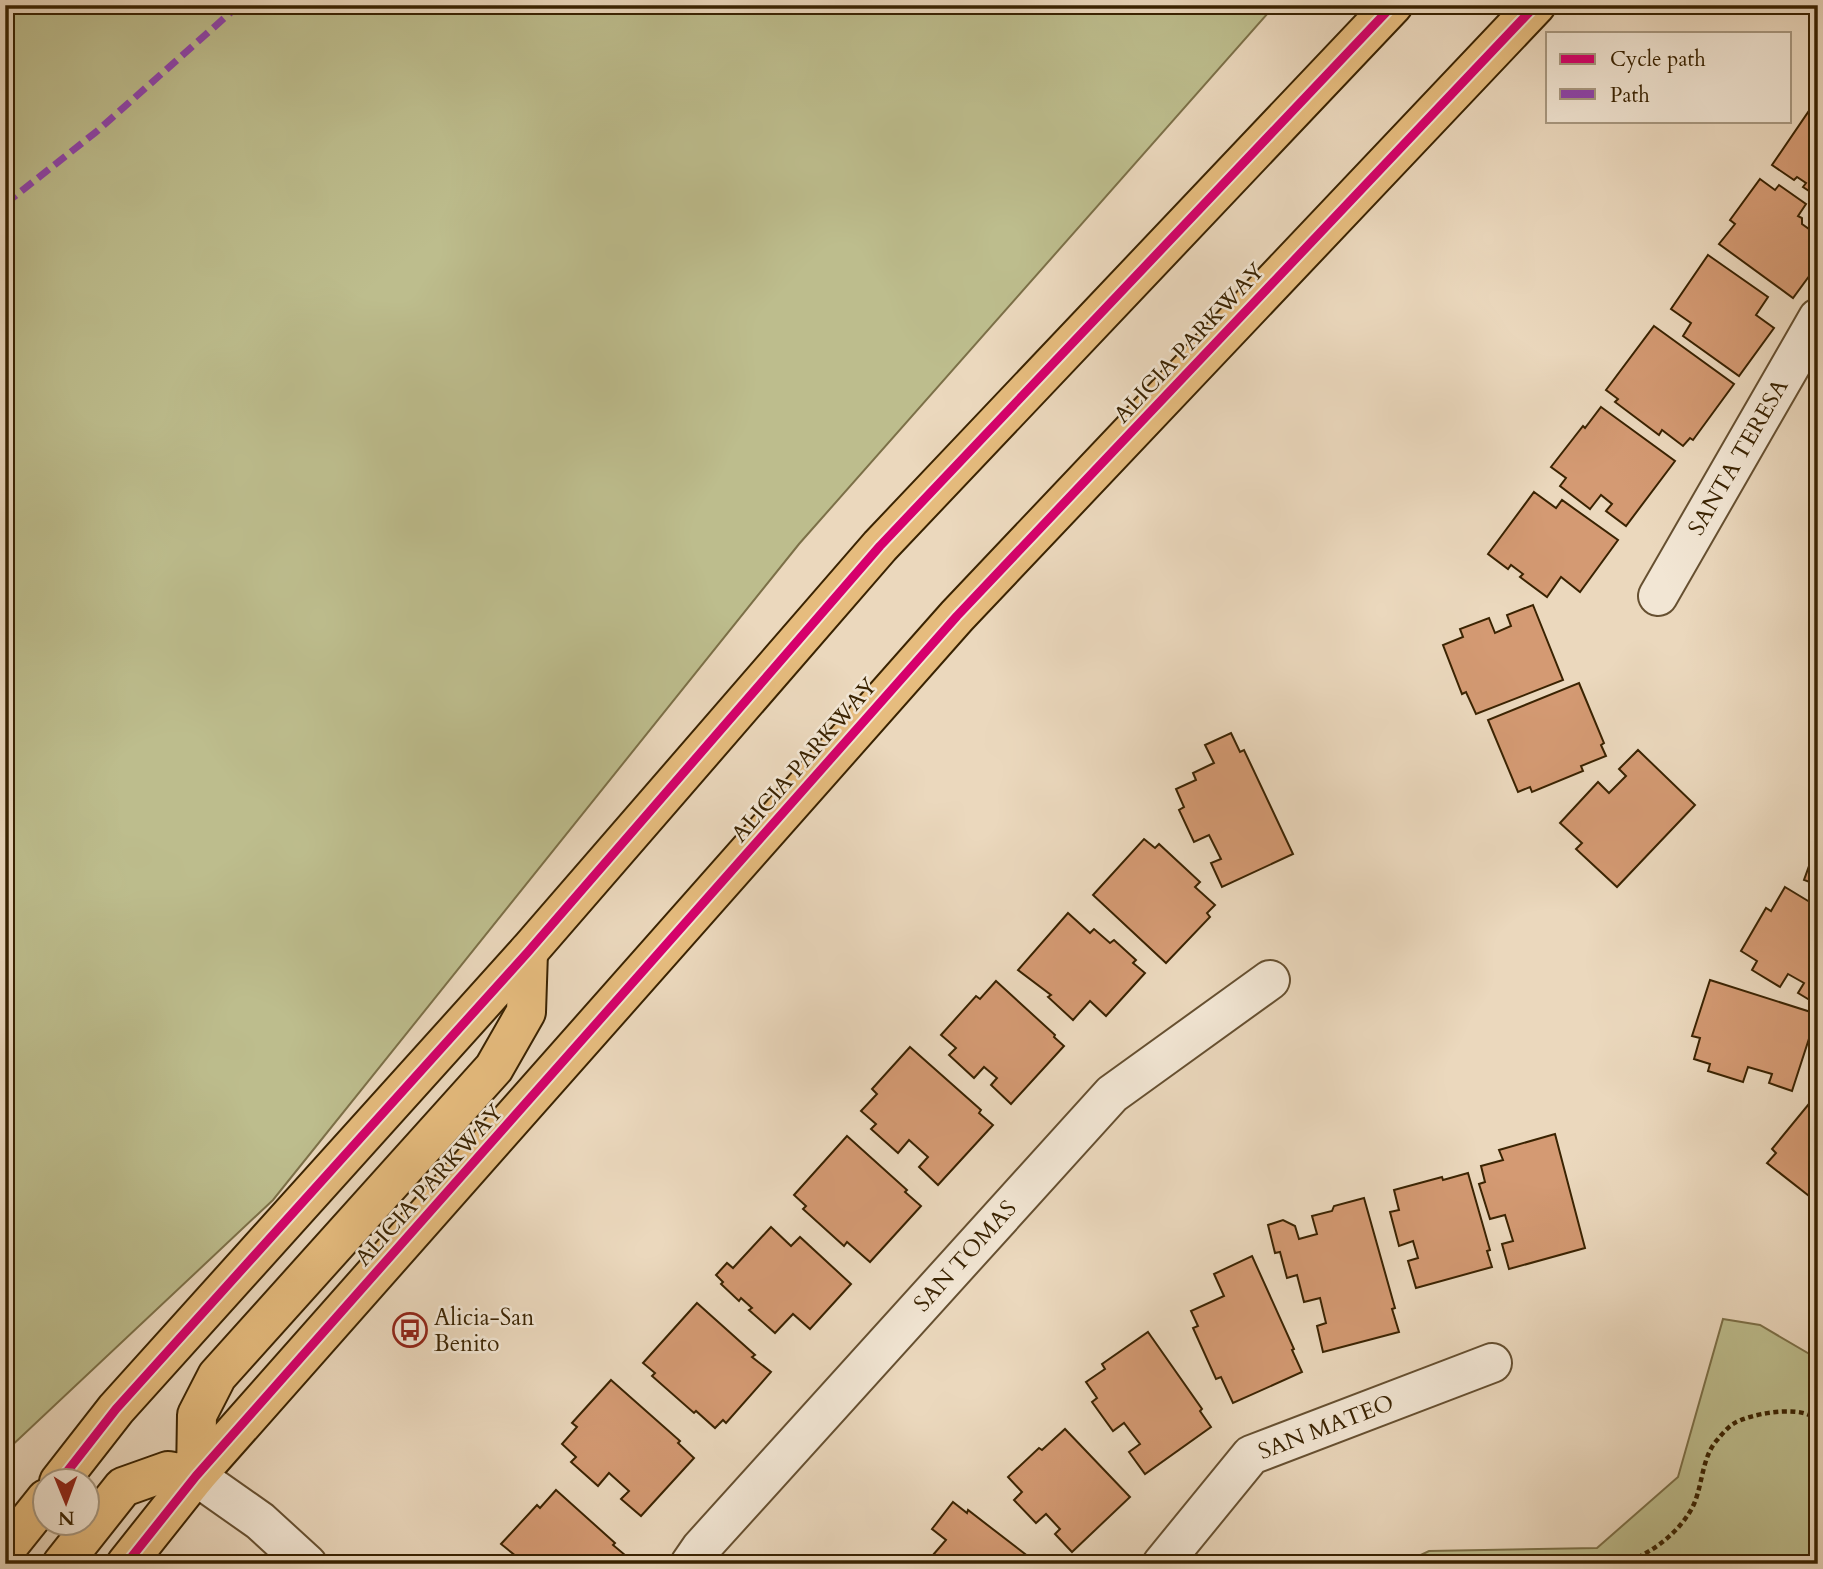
<svg xmlns="http://www.w3.org/2000/svg" width="1823" height="1569" viewBox="0 0 1823 1569" font-family="Cardo,serif">
<rect width="100%" height="100%" fill="#ebd8bd"/>
<filter id="stains"><feTurbulence type="fractalNoise" baseFrequency=".00286" numOctaves="4"/><feColorMatrix values="0 0 0 0 .2 0 0 0 0 .09 0 0 0 0 .02 0 0 0 .5 -.17"/></filter>
<radialGradient id="worn" r=".72"><stop offset=".6" stop-color="#630" stop-opacity="0"/><stop offset="1" stop-color="#630" stop-opacity=".3"/></radialGradient>
<g fill="#bdbd8d" stroke="#7c7048" stroke-width="2">
<path d="M5,5H1275L799,544L273,1200L5,1452Z"/>
<path d="M1723,1319L1760,1325L1818,1359V1564H1402L1429,1551L1597,1548L1678,1477Z"/>
</g>
<g fill="#d49a73" stroke="#3a2302" stroke-width="2">
<path d="M1815,102L1818,104V197L1803,187L1806,183L1797,177L1794,180L1772,165Z"/>
<path d="M1760,179L1775,190L1779,185L1806,204L1798,216L1802,218V224L1809,229L1815,219L1818,221V264L1793,298L1719,244L1735,224L1730,220Z"/>
<path d="M1708,255L1768,297L1756,315L1774,328L1739,376L1683,336L1691,323L1671,309Z"/>
<path d="M1654,326L1734,384L1693,440L1690,438L1683,446L1662,430L1659,435L1615,402L1618,399L1606,390Z"/>
<path d="M1601,407L1675,461L1626,526L1606,511L1612,504L1601,495L1590,509L1560,486L1566,478L1551,467L1583,426L1585,428Z"/>
<path d="M1534,492L1556,508L1562,500L1618,540L1580,592L1561,577L1547,597L1520,577L1523,574L1511,565L1508,569L1488,554Z"/>
<path d="M1533,605L1563,680L1476,714L1466,692L1462,694L1443,645L1463,637L1460,629L1489,618L1495,633L1511,626L1507,615Z"/>
<path d="M1579,683L1604,743L1601,745L1606,756L1581,766L1583,771L1532,792L1530,787L1518,792L1488,720Z"/>
<path d="M1231,733L1240,752L1244,750L1293,854L1222,887L1211,863L1221,859L1209,835L1194,842L1179,810L1184,807L1176,789L1196,780L1193,773L1214,763L1205,745Z"/>
<path d="M1638,750L1695,805L1617,887L1576,849L1582,843L1560,823L1598,782L1609,793L1626,776L1619,769Z"/>
<path d="M1144,839L1155,848L1159,844L1200,882L1195,887L1215,905L1207,913L1210,917L1166,963L1093,895Z"/>
<path d="M1818,841V885L1804,880Z"/>
<path d="M1785,887L1818,907V1005L1798,993L1804,983L1788,974L1780,987L1752,970L1757,961L1741,951L1766,908L1771,911Z"/>
<path d="M1068,913L1090,933L1094,929L1110,943L1114,940L1136,960L1133,963L1145,973L1106,1016L1090,1001L1073,1020L1048,997L1051,995L1018,970Z"/>
<path d="M1710,980L1817,1014L1792,1091L1769,1083L1772,1074L1748,1067L1743,1082L1708,1071L1710,1064L1694,1059L1700,1038L1692,1036Z"/>
<path d="M996,981L1055,1035L1054,1037L1064,1046L1011,1104L991,1085L997,1078L984,1067L974,1078L949,1055L956,1048L941,1035L976,996L980,999Z"/>
<path d="M910,1047L981,1110L979,1113L993,1125L938,1185L919,1167L928,1157L909,1140L898,1153L871,1129L876,1124L861,1111L877,1094L872,1089Z"/>
<path d="M1818,1099V1203L1767,1163L1776,1153L1772,1149L1808,1105L1811,1108Z"/>
<path d="M1555,1134L1585,1248L1509,1269L1502,1244L1513,1241L1505,1215L1490,1219L1479,1184L1485,1182L1481,1166L1503,1160L1499,1150Z"/>
<path d="M847,1136L907,1190L905,1192L921,1206L870,1262L847,1242L844,1246L803,1209L806,1206L794,1195Z"/>
<path d="M1468,1173L1490,1250L1487,1251L1492,1267L1416,1288L1408,1261L1418,1258L1413,1241L1399,1246L1390,1212L1399,1210L1394,1190L1442,1177L1443,1180Z"/>
<path d="M1364,1198L1395,1308L1392,1309L1399,1332L1323,1352L1317,1326L1326,1323L1320,1298L1304,1302L1297,1275L1287,1278L1280,1252L1275,1253L1268,1225L1283,1220L1295,1226L1299,1239L1317,1234L1312,1216L1332,1211L1334,1206Z"/>
<path d="M771,1227L791,1246L800,1237L851,1284L810,1329L793,1314L775,1333L749,1310L752,1308L741,1298L739,1301L721,1284L723,1282L716,1275L727,1263L733,1268Z"/>
<path d="M1252,1256L1294,1349L1292,1350L1302,1372L1233,1403L1221,1377L1216,1379L1193,1328L1198,1326L1191,1311L1224,1296L1214,1274Z"/>
<path d="M697,1303L755,1355L752,1357L771,1372L726,1423L723,1420L715,1428L696,1411L694,1413L652,1376L655,1373L643,1363Z"/>
<path d="M1148,1332L1202,1409L1200,1411L1211,1427L1145,1474L1129,1452L1140,1444L1124,1423L1113,1431L1092,1402L1097,1398L1086,1382L1105,1369L1102,1364Z"/>
<path d="M611,1380L680,1441L678,1443L694,1458L641,1516L621,1499L629,1491L609,1473L598,1486L571,1462L576,1457L562,1444L577,1427L572,1423Z"/>
<path d="M1065,1429L1130,1497L1072,1552L1055,1534L1060,1529L1046,1514L1036,1523L1014,1500L1022,1492L1008,1477L1039,1448L1042,1450Z"/>
<path d="M556,1490L615,1543L613,1545L625,1555L617,1564H511L517,1557L501,1544L537,1505L540,1508Z"/>
<path d="M953,1502L967,1513L968,1510L1038,1564H936L939,1560L933,1555L946,1540L932,1529Z"/>
</g>
<g fill="none" stroke-linecap="round" stroke-linejoin="round">
<g stroke="#665031" stroke-width="42">
<g id="street">
<path d="M1658,596L1818,318"/>
<path d="M196,1476L260,1521L307,1564"/>
<path d="M690,1564L701,1548L1112,1094L1270,980"/>
<path d="M1162,1564L1251,1455L1492,1363"/>
</g>
</g>
<g stroke="#3a2302" stroke-width="42">
<g id="primary">
<path d="M59,1482L116,1409L528,952L880,546L1393,5"/>
<path d="M5,1550L46,1499"/>
<path d="M62,1564L123,1487L168,1471L196,1476L197,1415L217,1376L494,1068L526,1012L528,952"/>
<path d="M126,1564L196,1476L957,616L1536,5"/>
</g>
</g>
<path stroke="#3a2302" stroke-width="4.5" stroke-dasharray="5 3.5" stroke-linecap="butt" d="M1622,1564C1651,1554 1681,1532 1694,1504C1703,1483 1702,1456 1718,1439C1722,1434 1728,1427 1733,1424C1748,1414 1795,1406 1811,1416C1814,1418 1815,1422 1818,1424"/>
<use href="#street" stroke="#f2e6d4" stroke-width="38"/>
<use href="#primary" stroke="#e6bc7e" stroke-width="38"/>
<path stroke="#8e44ad" stroke-width="7" stroke-dasharray="14 7" stroke-linecap="butt" d="M5,204L96,132L239,5"/>
<g stroke="#f2e6d4" stroke-width="13">
<g id="cycleway">
<path d="M59,1482L116,1409L528,952L880,546L1393,5"/>
<path d="M126,1564L196,1476L957,616L1536,5"/>
</g>
</g>
<use href="#cycleway" stroke="#d6006c" stroke-width="9"/>
</g>
<defs>
<g id="bus-ring" transform="scale(1.75)"><circle r="9.5" fill="#f2e6d4" stroke="#8f2418" stroke-width="1.5"/><path d="M-5-6H5V4H4V6H2V4H-2V6H-4V4H-5ZM-3.5-4V0h7V-4ZM-3.5 1.2v1.5H-2V1.2ZM2 1.2v1.5H3.5V1.2Z" fill="#8f2418"/></g>
</defs>
<g fill-rule="evenodd">
<use href="#bus-ring" x="410" y="1330"/>
</g>
<g text-anchor="middle" dominant-baseline="central" stroke-width="5" stroke-linejoin="round" paint-order="stroke">
<g font-size="23" fill="#3a2302" stroke="#f2e6d4">
<text transform="translate(1189 343) rotate(-47)">ALICIA PARKWAY</text>
<text transform="translate(1738 457) rotate(-60)">SANTA TERESA</text>
<text transform="translate(804 760) rotate(-49)">ALICIA PARKWAY</text>
<text transform="translate(429 1185) rotate(-48)">ALICIA PARKWAY</text>
<text transform="translate(965 1256) rotate(-48)">SAN TOMAS</text>
<text transform="translate(1326 1427) rotate(-21)">SAN MATEO</text>
</g>
<g font-size="23" fill="#3a2302" stroke="#f2e6d4" text-anchor="start">
<text x="434" y="1317">Alicia-San<tspan x="434" dy="26">Benito</tspan></text>
</g>
</g>
<rect width="1823" height="1569" fill="none" stroke="#ebd8bd" stroke-width="28"/>
<rect x="7" y="7" width="1809" height="1555" fill="none" stroke="#3a2302" stroke-width="3.5"/>
<rect x="14" y="14" width="1795" height="1541" fill="none" stroke="#3a2302" stroke-width="2"/>
<rect x="1546" y="32" width="245" height="91" fill="#f2e6d4" stroke="#a89880" stroke-width="2"/>
<rect x="1560" y="54" width="35" height="10" fill="#d6006c" stroke="#a89880" stroke-width="2"/>
<text x="1610" y="66" font-size="21" fill="#3a2302">Cycle path</text>
<rect x="1560" y="89" width="35" height="10" fill="#8e44ad" stroke="#a89880" stroke-width="2"/>
<text x="1610" y="102" font-size="21" fill="#3a2302">Path</text>
<g transform="translate(66 1502) rotate(179)"><circle r="33" fill="#f2e6d4" stroke="#a89880" stroke-width="2"/>
<path d="M0-5L12 26L0 18L-12 26Z" fill="#8f2418"/>
<text y="-10" font-size="19" font-weight="bold" text-anchor="middle" fill="#3a2302">N</text>
</g>
<rect width="100%" height="100%" filter="url(#stains)"/>
<rect width="100%" height="100%" fill="url(#worn)"/>
</svg>
